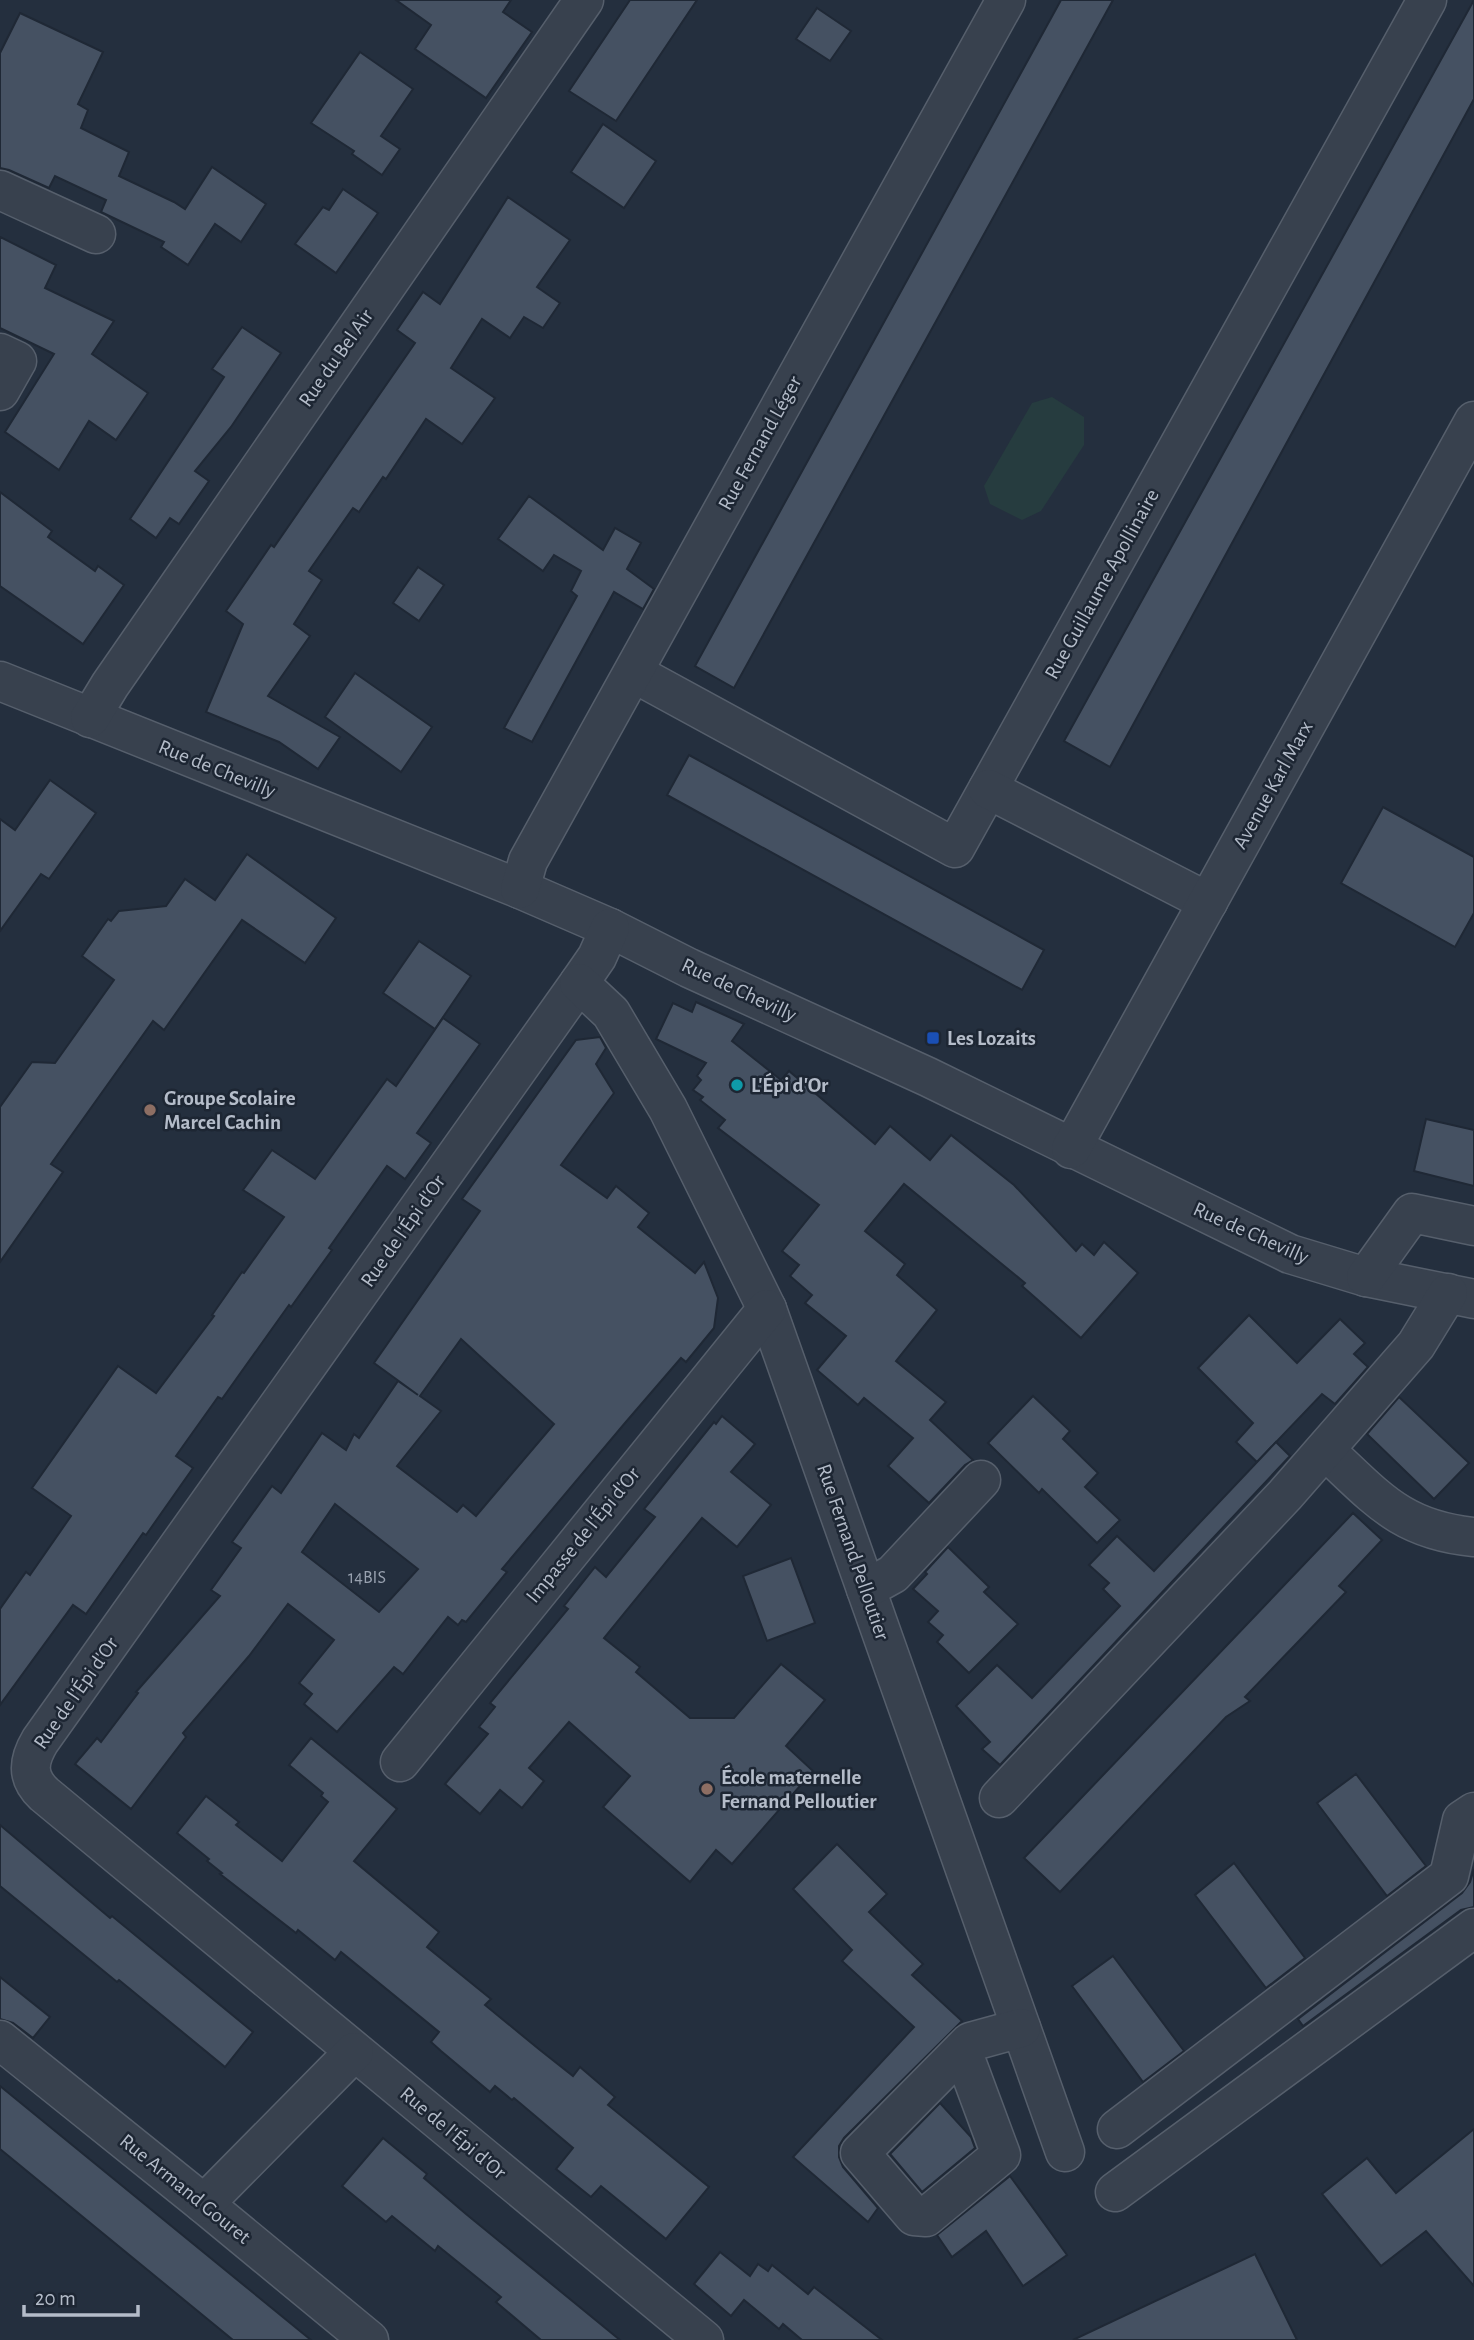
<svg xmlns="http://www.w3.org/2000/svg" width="1474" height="2340" viewBox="0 0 1474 2340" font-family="'Alegreya Sans',sans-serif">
<rect width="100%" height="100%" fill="#242f3e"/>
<path fill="#263c3f" d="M1052,397L1084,417V445L1041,511L1022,520L990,504L984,486L1032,403Z"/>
<g fill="#455162" stroke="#1f2835" stroke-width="2" fill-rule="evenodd">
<path d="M396,0H511L503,12L532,32L486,98L415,49L431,25Z"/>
<path d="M630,0H697L616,121L569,91Z"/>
<path d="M1061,0H1113L734,688L695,666Z"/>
<path d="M1474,0V99L1110,767L1064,741Z"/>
<path d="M817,8L851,31L830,61L796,39Z"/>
<path d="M20,13L103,52L78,104L88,110L81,128L129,152L119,176L174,202L185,209L212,167L266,204L241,242L215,224L188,265L161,247L164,242L101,212L106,200L55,176L49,188L9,170L0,168V53Z"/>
<path d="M360,52L413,89L381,136L400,149L382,175L352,154L354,151L311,123Z"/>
<path d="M603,124L656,161L624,208L571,172Z"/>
<path d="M343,189L378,213L336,273L295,244L323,207L329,210Z"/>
<path d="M508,197L570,240L537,287L560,303L543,328L524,317L510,338L482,319L451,368L495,398L462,444L426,419L386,479L383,477L359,512L353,508L309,571L322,580L294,624L310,636L268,696L340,737L318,769L279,742L206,712L243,624L226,611L271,545L274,547L415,343L397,330L423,292L440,304Z"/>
<path d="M0,237L56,265L45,288L114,321L92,354L148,393L116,440L89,421L59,470L5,432L54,354L0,328Z"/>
<path d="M242,327L281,353L231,427L195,471L209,481L179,524L170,518L156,538L130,519L224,377L212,369Z"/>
<path d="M0,492L52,531L48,537L95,571L98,566L124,585L83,644L0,586Z"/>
<path d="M529,496L603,550L615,528L641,543L627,569L654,589L643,609L614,592L532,742L504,728L577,596L571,591L581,571L554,555L543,571L498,539Z"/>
<path d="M418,567L444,585L419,621L393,603Z"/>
<path d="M355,673L432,727L401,772L325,717Z"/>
<path d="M689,755L1044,950L1022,990L667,795Z"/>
<path d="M50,780L96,813L49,879L41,874L0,931V819L15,830Z"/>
<path d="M1383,807L1474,857V913L1455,947L1341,883Z"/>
<path d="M247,854L336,918L305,963L242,920L164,1030L153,1021L51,1164L63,1172L0,1262V1107L32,1062L55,1063L114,980L82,956L108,919L111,921L119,911L166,906L185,879L215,900Z"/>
<path d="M419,941L471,976L435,1029L383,993Z"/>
<path d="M696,1002L744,1024L732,1041L781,1080L789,1071L875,1144L890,1126L930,1160L951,1135L1014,1185L1076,1251L1082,1244L1094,1255L1104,1242L1138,1273L1081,1338L1022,1286L1025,1283L904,1184L865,1231L905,1264L897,1275L937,1310L896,1361L946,1402L930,1420L973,1460L965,1465L929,1503L888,1466L913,1438L864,1398L858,1405L817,1370L846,1336L805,1303L812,1295L790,1276L799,1265L782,1251L819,1205L718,1128L725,1120L700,1100L703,1097L693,1090L701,1080L697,1076L706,1063L656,1039L673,1003L692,1012Z"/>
<path d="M443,1018L480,1044L417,1133L431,1143L405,1179L387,1166L329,1248L332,1250L291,1307L289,1305L222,1399L218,1397L176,1456L193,1468L146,1535L143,1533L86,1614L73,1605L0,1705V1609L26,1572L30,1575L71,1516L32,1488L118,1366L156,1393L214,1316L212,1315L242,1272L244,1273L266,1242L284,1217L243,1190L272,1150L315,1179L387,1079L396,1086Z"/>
<path d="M600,1037L606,1048L596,1064L614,1093L561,1165L607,1198L616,1186L649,1213L638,1227L695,1273L704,1262L718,1298L714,1328L686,1362L681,1358L625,1423L502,1569L507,1572L466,1622L462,1620L458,1625L448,1617L403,1674L394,1667L337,1732L304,1704L312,1694L299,1683L334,1640L288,1604L249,1656L183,1733L186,1737L131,1809L75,1764L97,1738L101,1742L138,1693L136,1692L220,1596L211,1590L241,1548L232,1542L272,1486L281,1493L322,1433L346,1450L354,1434L359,1438L398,1381L418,1395L374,1363L480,1211L462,1199L576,1040ZM461,1339L554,1424L476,1516L463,1505L457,1512L397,1466L441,1411L420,1396ZM335,1504L418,1569L379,1612L302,1552Z"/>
<path d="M1426,1119L1474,1130V1186L1414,1171Z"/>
<path d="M1249,1315L1297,1363L1340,1319L1365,1343L1354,1354L1368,1367L1335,1404L1322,1394L1257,1462L1236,1442L1253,1423L1198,1368Z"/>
<path d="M1033,1396L1070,1431L1063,1439L1098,1473L1085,1487L1120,1520L1097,1543L1042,1489L1039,1493L988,1443Z"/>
<path d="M1399,1397L1469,1463L1434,1499L1367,1434Z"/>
<path d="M722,1416L755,1444L731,1472L771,1505L737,1547L702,1518L604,1638L640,1667L636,1672L690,1718H734L781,1664L825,1700L786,1746L813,1771L732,1864L716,1850L690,1882L603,1807L630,1776L569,1722L529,1768L544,1781L522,1808L500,1790L480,1814L445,1784L488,1734L479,1727L495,1707L490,1703L568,1609L564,1606L595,1567L606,1577L655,1517L644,1509L714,1422L716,1424Z"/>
<path d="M1276,1442L1290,1456L1000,1765L982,1749L990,1742L956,1706L997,1665L1032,1698L1120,1606L1103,1589L1109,1583L1089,1565L1117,1536L1154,1571Z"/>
<path d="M1353,1513L1382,1540L1339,1586L1346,1592L1245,1697L1250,1701L1226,1717L1060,1892L1024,1858Z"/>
<path d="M948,1547L989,1587L984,1592L1018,1624L969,1673L937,1642L943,1635L928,1622L938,1611L913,1589L927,1574L925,1572Z"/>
<path d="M791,1558L815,1623L767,1641L743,1576Z"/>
<path d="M311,1738L397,1809L354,1861L439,1932L427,1947L491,1999L485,2005L540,2050L573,2076L580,2067L615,2097L608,2105L709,2187L666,2239L601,2186L591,2197L556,2169L573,2148L514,2098L512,2100L495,2086L490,2092L441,2051L431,2042L439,2032L341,1952L335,1960L298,1930L296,1933L220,1874L222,1873L207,1861L209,1859L177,1833L206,1796L239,1822L236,1825L282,1861L328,1802L321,1796L323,1793L289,1765Z"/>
<path d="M1356,1774L1426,1866L1387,1896L1317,1803Z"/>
<path d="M0,1825L110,1918L112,1916L253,2032L225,2067L119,1980L117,1982L0,1886Z"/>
<path d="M837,1844L887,1894L869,1912L923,1964L912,1975L962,2021L844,2138L839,2146V2157L843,2167L878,2208L868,2222L793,2157L914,2027L842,1961L852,1950L793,1889Z"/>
<path d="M1234,1863L1305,1958L1266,1988L1195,1895Z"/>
<path d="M1474,1869V1907L1461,1910L1303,2026L1298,2019L1462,1893L1470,1882Z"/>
<path d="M1113,1956L1184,2051L1143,2082L1072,1986Z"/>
<path d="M0,1977L50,2017L33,2038L13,2023L0,2019Z"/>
<path d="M0,2086L311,2340H233L0,2149Z"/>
<path d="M940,2103L971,2137L975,2148L922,2192L890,2154Z"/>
<path d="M1474,2129V2286L1426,2231L1381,2266L1322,2194L1367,2158L1396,2193Z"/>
<path d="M383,2138L427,2174L424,2178L466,2214L620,2340H541L496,2302L501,2297L438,2246L435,2251L392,2216L386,2222L342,2186Z"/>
<path d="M1010,2176L1067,2255L1023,2286L986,2231L952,2257L937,2235Z"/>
<path d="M720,2252L750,2276L758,2264L768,2271L772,2265L808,2294L814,2287L882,2340H802L783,2324L779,2329L744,2300L731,2316L694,2284Z"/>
<path d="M1255,2254L1297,2340H1073Z"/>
</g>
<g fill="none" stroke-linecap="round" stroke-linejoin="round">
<g stroke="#565f6c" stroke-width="41">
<g id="minor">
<path d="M0,190L96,234"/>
<path d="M0,353L17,361L0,391"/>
<path d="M634,673L955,848L1427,0"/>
<path d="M0,681L520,889L610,928L689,968L928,1077L1290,1254L1366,1277L1474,1299"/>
<path d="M90,718L110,685L584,0"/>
<path d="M988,789L1208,902"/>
<path d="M520,889L528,861L1006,0"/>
<path d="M610,928L597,957L579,983L40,1741C28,1761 26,1777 44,1794L704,2340"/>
<path d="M579,983L611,1013L668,1109L767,1309L1065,2152"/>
<path d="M1071,1149L1474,421"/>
<path d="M1366,1277L1412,1213L1474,1226"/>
<path d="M1325,1450C1376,1497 1400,1530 1474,1537"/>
<path d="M866,1589L893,1574L981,1480"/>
<path d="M400,1762L767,1309"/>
<path d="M999,1798L1285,1495L1416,1345L1448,1293"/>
<path d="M0,2040L204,2204L369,2340"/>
<path d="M962,2050L1001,2155L926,2217L914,2216L860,2153L962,2050L970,2042L1021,2028"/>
<path d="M1117,2129L1449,1876L1462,1820L1474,1812"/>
<path d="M1115,2192L1474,1928"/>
<path d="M204,2204L354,2052"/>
</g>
</g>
<use href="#minor" stroke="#38414e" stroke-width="38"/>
</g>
<rect fill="#1a4fb4" stroke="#1d2633" stroke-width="2.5" x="926" y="1031" width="14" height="14" rx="3.5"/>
<circle fill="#0f9aa8" stroke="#1d2633" stroke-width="2.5" cx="737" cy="1085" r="7"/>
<g fill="#8d6e63" stroke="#1d2633" stroke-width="2.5">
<circle cx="150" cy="1110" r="7"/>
<circle cx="707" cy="1789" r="7"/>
</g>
<g text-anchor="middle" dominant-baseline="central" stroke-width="5" stroke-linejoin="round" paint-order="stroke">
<g font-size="18" fill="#98a1af">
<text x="367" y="1578">14BIS</text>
</g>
<g font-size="21" fill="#b4bcc9" stroke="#1d2633">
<text transform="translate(336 358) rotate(-55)">Rue du Bel Air</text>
<text transform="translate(760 443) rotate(-61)">Rue Fernand Léger</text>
<text transform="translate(1102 584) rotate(-61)">Rue Guillaume Apollinaire</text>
<text transform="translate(217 769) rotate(22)">Rue de Chevilly</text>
<text transform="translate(1273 785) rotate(-61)">Avenue Karl Marx</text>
<text transform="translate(739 990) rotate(25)">Rue de Chevilly</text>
<text transform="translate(403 1231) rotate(-55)">Rue de l'Épi d'Or</text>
<text transform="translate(1251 1233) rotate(24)">Rue de Chevilly</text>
<text transform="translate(583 1535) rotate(-51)">Impasse de l'Épi d'Or</text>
<text transform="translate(853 1552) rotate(71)">Rue Fernand Pelloutier</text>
<text transform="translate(76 1693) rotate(-55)">Rue de l'Épi d'Or</text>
<text transform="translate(453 2133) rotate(40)">Rue de l'Épi d'Or</text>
<text transform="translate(185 2189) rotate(39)">Rue Armand Gouret</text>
</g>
<g font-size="21" font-weight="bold" fill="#b4bcc9" stroke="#1d2633" text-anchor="start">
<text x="947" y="1038">Les Lozaits</text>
<text x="751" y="1085">L'Épi d'Or</text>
<text x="164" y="1098">Groupe Scolaire<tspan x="164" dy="24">Marcel Cachin</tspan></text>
<text x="721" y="1777">École maternelle<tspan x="721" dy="24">Fernand Pelloutier</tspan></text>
</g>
</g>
<path d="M24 2305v10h114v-10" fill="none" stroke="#b4bcc9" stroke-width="3.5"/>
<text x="35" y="2305" font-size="21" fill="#b4bcc9" stroke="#1d2633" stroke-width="5" paint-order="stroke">20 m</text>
</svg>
